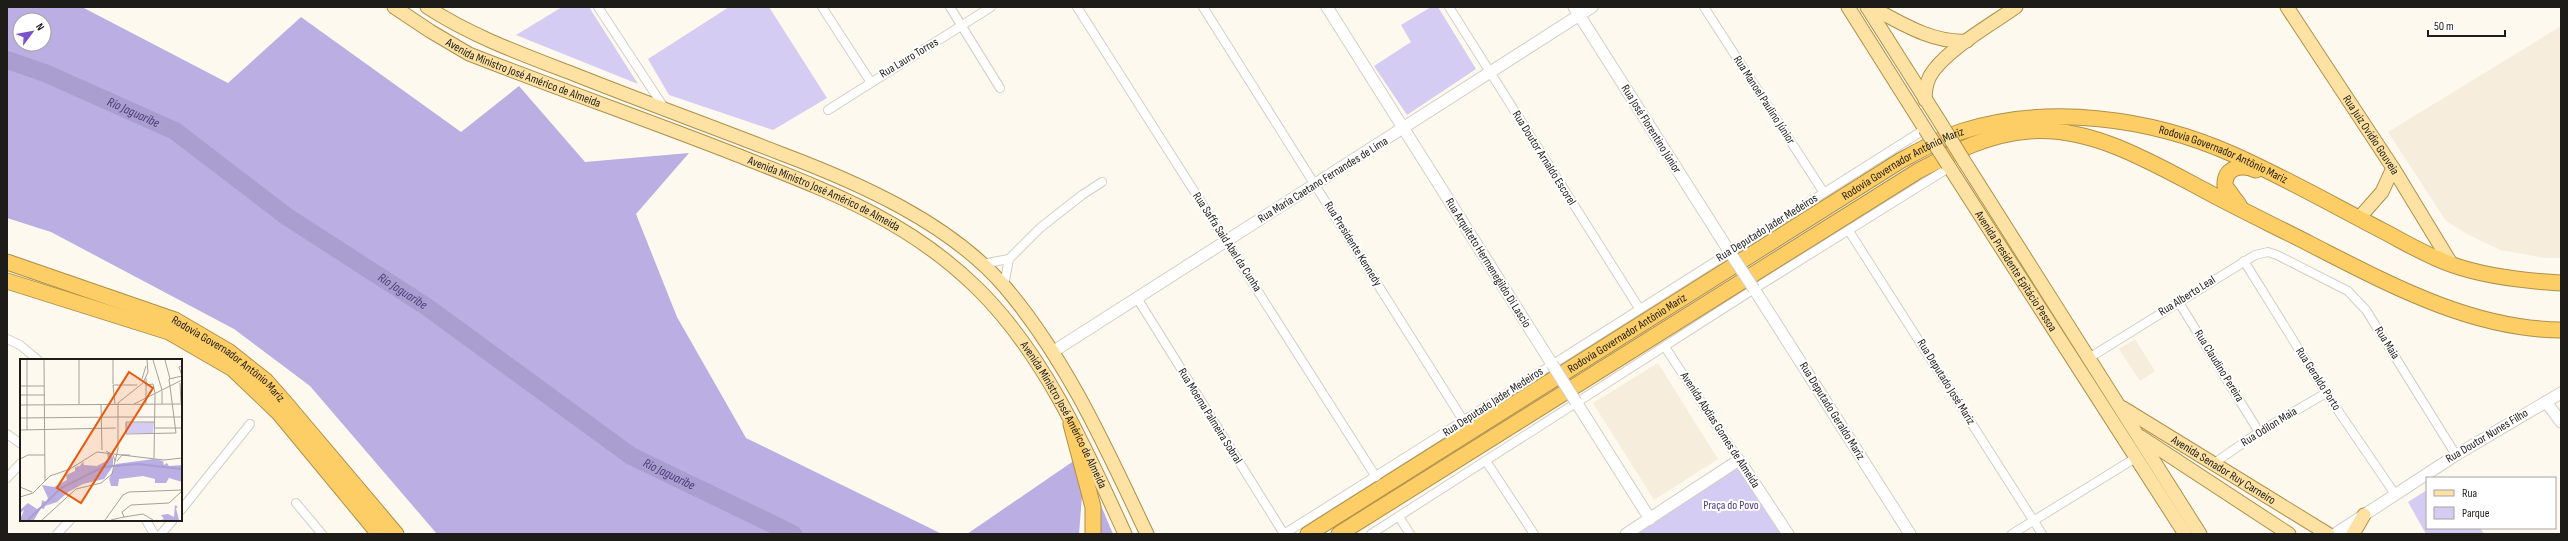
<svg xmlns="http://www.w3.org/2000/svg" width="2568" height="541" viewBox="0 0 2568 541" font-family="'Sofia Sans Condensed',sans-serif">
<rect width="100%" height="100%" fill="#fef9ef"/>
<g fill="#f6eddc">
<path d="M2561,26V258H2545L2500,250L2467,234L2446,221L2388,132Z"/>
<path d="M2135,339L2155,371L2140,381L2119,349Z"/>
<path d="M1658,363L1718,459L1654,500L1593,403Z"/>
</g>
<g fill="#d4ccf2">
<path d="M562,7H589L638,84L516,35Z"/>
<path d="M729,7H769L827,98L773,130L669,95L648,59Z"/>
<path d="M1431,7H1438L1476,69L1407,115L1374,66L1411,42L1401,25Z"/>
<path d="M1740,466L1783,534H1632Z"/>
<path d="M2427,490V528H2480L2484,534H2426L2408,502Z"/>
</g>
<g fill="#baaee2" fill-rule="evenodd">
<path d="M7,7H82L228,83L301,17L461,132L519,86L585,162L689,153L636,214L677,317L746,438L942,534H437L310,386L234,329L51,232L7,218ZM20,20H44V44H20Z"/>
<path d="M1075,460L1082,496L1079,534H967Z"/>
<path d="M1094,489L1113,534H1097Z"/>
</g>
<g fill="none" stroke-linecap="round" stroke-linejoin="round">
<path stroke="#aa9ed1" stroke-width="18" id="s1" d="M7,60L45,73L175,131L286,216L427,307L631,456L793,534"/>
<g stroke="#d4cfc5" stroke-width="10">
<g id="street">
<path d="M598,7L665,109"/>
<path d="M822,7L870,81"/>
<path d="M950,7L1000,88"/>
<path d="M1077,7L1376,477"/>
<path d="M1203,7L1463,420"/>
<path d="M1449,7L1639,308"/>
<path d="M1704,7L1824,193"/>
<path d="M828,110L991,7"/>
<path d="M1849,231L2042,534"/>
<path d="M2244,261L2326,393L2395,494"/>
<path d="M982,264L1009,259"/>
<path d="M1004,285L1009,259L1040,228L1082,195L1102,182"/>
<path d="M1137,298L1284,534"/>
<path d="M2178,301L2259,432"/>
<path d="M7,339L20,345L38,360"/>
<path d="M1665,347L1739,460"/>
<path d="M2089,358L2255,255L2268,252L2277,255L2348,291L2366,310L2456,455"/>
<path d="M7,434L21,444"/>
<path d="M1486,461L1534,534"/>
<path d="M2213,464L2259,432L2326,393"/>
<path d="M7,478L21,463"/>
<path d="M296,503L322,534"/>
<path d="M181,510L250,424"/>
<path d="M1399,517L1410,534"/>
<path d="M146,520L154,534"/>
<path d="M57,534L70,520"/>
<path d="M161,534L173,520"/>
<path d="M1284,534L1925,129"/>
<path d="M1371,534L1754,289L1950,167"/>
<path d="M2012,534L2137,457"/>
</g>
</g>
<g stroke="#d4cfc5" stroke-width="13">
<g id="secondary">
<path d="M1327,7L1552,364"/>
<path d="M1574,7L1729,251"/>
<path d="M1754,289L1910,534"/>
<path d="M1054,351L1592,7"/>
<path d="M1576,402L1650,519"/>
<path d="M2546,402L2561,422"/>
<path d="M1626,534L1739,460L1788,534"/>
<path d="M2335,534L2456,455L2561,393"/>
</g>
</g>
<g stroke="#ae904a" stroke-width="15">
<g id="primary">
<path id="s2" d="M394,7L430,31L469,54C558,89 648,120 737,155C828,191 907,219 978,289C1045,355 1086,449 1125,534"/>
<path d="M427,7C473,37 524,55 576,75C644,102 713,127 782,154C859,183 950,223 1005,287C1067,360 1106,448 1147,534"/>
<path d="M1848,7L1925,129"/>
<path d="M1867,7L1940,122"/>
<path d="M1871,7C1901,23 1932,43 1967,41"/>
<path id="s3" d="M2287,7L2393,168L2452,265"/>
<path d="M1925,100C1925,91 1926,84 1930,76C1944,51 1992,24 2016,7"/>
<path d="M1964,161L2200,534"/>
<path id="s4" d="M1948,165L2185,534"/>
<path d="M2359,218L2382,192L2393,168"/>
<path id="s5" d="M2123,408L2328,534"/>
<path d="M2141,437L2289,534"/>
<path d="M2353,534L2364,515"/>
</g>
</g>
<g stroke="#ae904a" stroke-width="17">
<g id="highway">
<path d="M2239,205L2225,186C2224,167 2241,164 2256,170"/>
<path id="s6" d="M7,262L175,320L228,351L266,381L287,405L396,534"/>
<path d="M7,281L169,332L233,369L279,413L379,534"/>
<path d="M1071,424L1093,507V534"/>
<path id="s7" d="M1308,534L1900,161C1920,150 1941,138 1963,131C2049,104 2151,118 2232,154C2284,177 2333,205 2383,231C2406,243 2429,257 2453,265C2487,277 2526,281 2561,283"/>
<path d="M1339,534L1918,171C1954,152 1988,134 2029,131C2091,126 2151,162 2204,190C2239,209 2275,226 2310,244C2389,284 2470,329 2561,330"/>
</g>
</g>
<use href="#street" stroke="#fff" stroke-width="8"/>
<use href="#secondary" stroke="#fff" stroke-width="11"/>
<use href="#primary" stroke="#fde2a3" stroke-width="13"/>
<use href="#highway" stroke="#fcce65" stroke-width="15"/>
<g stroke="#d4cfc5" stroke-width="13" stroke-linecap="butt">
<g id="secondary-bridge">
<path d="M1729,251L1754,289"/>
<path d="M1552,364L1576,402"/>
</g>
</g>
<g stroke="#ae904a" stroke-width="15" stroke-linecap="butt">
<g id="primary-bridge">
<path d="M1940,122L1964,161"/>
<path d="M1925,129L1948,165"/>
</g>
</g>
<use href="#secondary-bridge" stroke="#fff" stroke-width="11"/>
<use href="#primary-bridge" stroke="#fde2a3" stroke-width="13"/>
</g>
<g text-anchor="middle" dominant-baseline="central" stroke-width="4" stroke-linejoin="round" paint-order="stroke">
<g font-size="12" fill="#1e1c19" stroke="#fff">
<text transform="translate(909 58) rotate(-31)">Rua Lauro Torres</text>
<text stroke="none"><textPath href="#s2" startOffset="146">Avenida Ministro José Américo de Almeida</textPath></text>
<text transform="translate(1764 100) rotate(57)">Rua Manoel Paulino Júnior</text>
<text transform="translate(1651 129) rotate(58)">Rua José Florentino Júnior</text>
<text stroke="none"><textPath href="#s3" startOffset="153">Rua Juiz Ovídio Gouveia</textPath></text>
<text stroke="none"><textPath href="#s7" startOffset="1037">Rodovia Governador Antônio Mariz</textPath></text>
<text transform="translate(1544 158) rotate(58)">Rua Doutor Arnaldo Escorel</text>
<text stroke="none"><textPath href="#s7" startOffset="701">Rodovia Governador Antônio Mariz</textPath></text>
<text transform="translate(1323 180) rotate(-32)">Rua Maria Caetano Fernandes de Lima</text>
<text stroke="none"><textPath href="#s2" startOffset="470">Avenida Ministro José Américo de Almeida</textPath></text>
<text transform="translate(1767 228) rotate(-32)">Rua Deputado Jader Medeiros</text>
<text transform="translate(1227 242) rotate(57)">Rua Saffa Said Abel da Cunha</text>
<text transform="translate(1353 244) rotate(58)">Rua Presidente Kennedy</text>
<text transform="translate(1488 263) rotate(58)">Rua Arquiteto Hermenegildo Di Lascio</text>
<text stroke="none"><textPath href="#s4" startOffset="126">Avenida Presidente Epitácio Pessoa</textPath></text>
<text transform="translate(2187 296) rotate(-32)">Rua Alberto Leal</text>
<text stroke="none"><textPath href="#s7" startOffset="377">Rodovia Governador Antônio Mariz</textPath></text>
<text transform="translate(2387 343) rotate(58)">Rua Maia</text>
<text stroke="none"><textPath href="#s6" startOffset="244">Rodovia Governador Antônio Mariz</textPath></text>
<text transform="translate(2219 366) rotate(58)">Rua Claudino Pereira</text>
<text transform="translate(2318 379) rotate(57)">Rua Geraldo Porto</text>
<text transform="translate(1946 382) rotate(58)">Rua Deputado José Mariz</text>
<text transform="translate(1493 402) rotate(-33)">Rua Deputado Jader Medeiros</text>
<text transform="translate(1832 411) rotate(58)">Rua Deputado Geraldo Mariz</text>
<text stroke="none"><textPath href="#s2" startOffset="806">Avenida Ministro José Américo de Almeida</textPath></text>
<text transform="translate(1210 416) rotate(58)">Rua Moema Palmeira Sobral</text>
<text transform="translate(2269 427) rotate(-32)">Rua Odilon Maia</text>
<text transform="translate(1720 430) rotate(57)">Avenida Abdias Gomes de Almeida</text>
<text transform="translate(2487 436) rotate(-31)">Rua Doutor Nunes Filho</text>
<text stroke="none"><textPath href="#s5" startOffset="118">Avenida Senador Ruy Carneiro</textPath></text>
</g>
<g font-size="12" fill="#4f3c7b" stroke="#fff">
<text x="1731" y="505">Praça do Povo</text>
</g>
<g font-size="13" font-style="italic" fill="#4c3978" stroke="#fff">
<text stroke="none"><textPath href="#s1" startOffset="137">Rio Jaguaribe</textPath></text>
<text stroke="none"><textPath href="#s1" startOffset="461">Rio Jaguaribe</textPath></text>
<text stroke="none"><textPath href="#s1" startOffset="785">Rio Jaguaribe</textPath></text>
</g>
</g>
<g transform="translate(20 359)">
<rect width="162" height="162" fill="#fef9ef"/>
<path d="M134,63L133,74H106V64Z" fill="#d4ccf2"/>
<path d="M87,93L93,98V107L84,120L63,125L48,133L37,143L25,147L24,150L21,149L14,161H0L4,151L0,154V151L8,144L17,150L21,148L22,141L26,143L28,139L22,126L34,128L47,121L46,116L55,112V108L60,107L63,102L64,106L77,107L88,101ZM134,100L143,102L144,106L147,104L149,107L162,106V123L149,119L146,124H135V120L123,117L99,120L98,127H91L89,120L96,105ZM155,146L158,148L156,149L159,161H162H141L144,160L141,156L148,155L154,158Z" fill="#baaee2"/>
<path fill="none" stroke="#aa9ed1" stroke-width="2" d="M8,161L41,129L83,108L117,105L162,110"/>
<path fill="none" stroke="#a4a199" stroke-width="1" d="M7,1V47M24,1L25,122M59,1V45M93,1V25M133,1L142,31M145,1L150,20M162,17L159,8L162,7M122,20L126,7M160,24L161,44M126,26L133,25L135,34L134,99M0,27H24M0,36H25M81,45L82,91M95,45L93,26H117M114,45L162,21M126,45V19M142,45V32M0,46L162,45M7,47V71M99,58H162M0,59L99,58M134,63H106V75L156,74L149,20L162,17M134,69H162M0,71L96,69M86,92L93,96L95,102M0,100L8,96H25M97,102L102,96H110M0,128L12,133M0,138L13,134L30,117L50,110L77,93L144,101L162,99M104,158L123,155L133,161M22,161L56,130L81,124L92,115L98,90V44L123,24L128,13L127,1M85,161L103,136L109,133L162,131M91,161L104,158L102,153L111,146L149,144L162,132"/>
<path fill="#e8590c" fill-opacity="0.15" stroke="#e8590c" stroke-width="2" d="M109,13L133,29L61,144L37,129Z"/>
<rect width="162" height="162" fill="none" stroke="#1e1c19" stroke-width="2"/>
</g>
<rect width="2568" height="541" fill="none" stroke="#1e1c19" stroke-width="16"/>
<rect x="2426" y="477" width="130" height="52" fill="#ffffff" stroke="#a5a4a3"/>
<rect x="2434" y="490" width="20" height="6" fill="#fde2a3" stroke="#a5a4a3"/>
<text x="2462" y="497" font-size="12" fill="#1e1c19">Rua</text>
<rect x="2434" y="507" width="20" height="12" fill="#d4ccf2" stroke="#a5a4a3"/>
<text x="2462" y="517" font-size="12" fill="#1e1c19">Parque</text>
<g transform="translate(32 32) rotate(58)"><circle r="19" fill="#ffffff" stroke="#a5a4a3"/>
<path d="M0-3L7 15L0 10L-7 15Z" fill="#7b52cb"/>
<text y="-6" font-size="11" font-weight="bold" text-anchor="middle" fill="#1e1c19">N</text>
</g>
<path d="M2428 30v6h77v-6" fill="none" stroke="#1e1c19" stroke-width="2"/>
<text x="2434" y="30" font-size="12" fill="#1e1c19" stroke="#ffffff" stroke-width="3" paint-order="stroke">50 m</text>
</svg>
